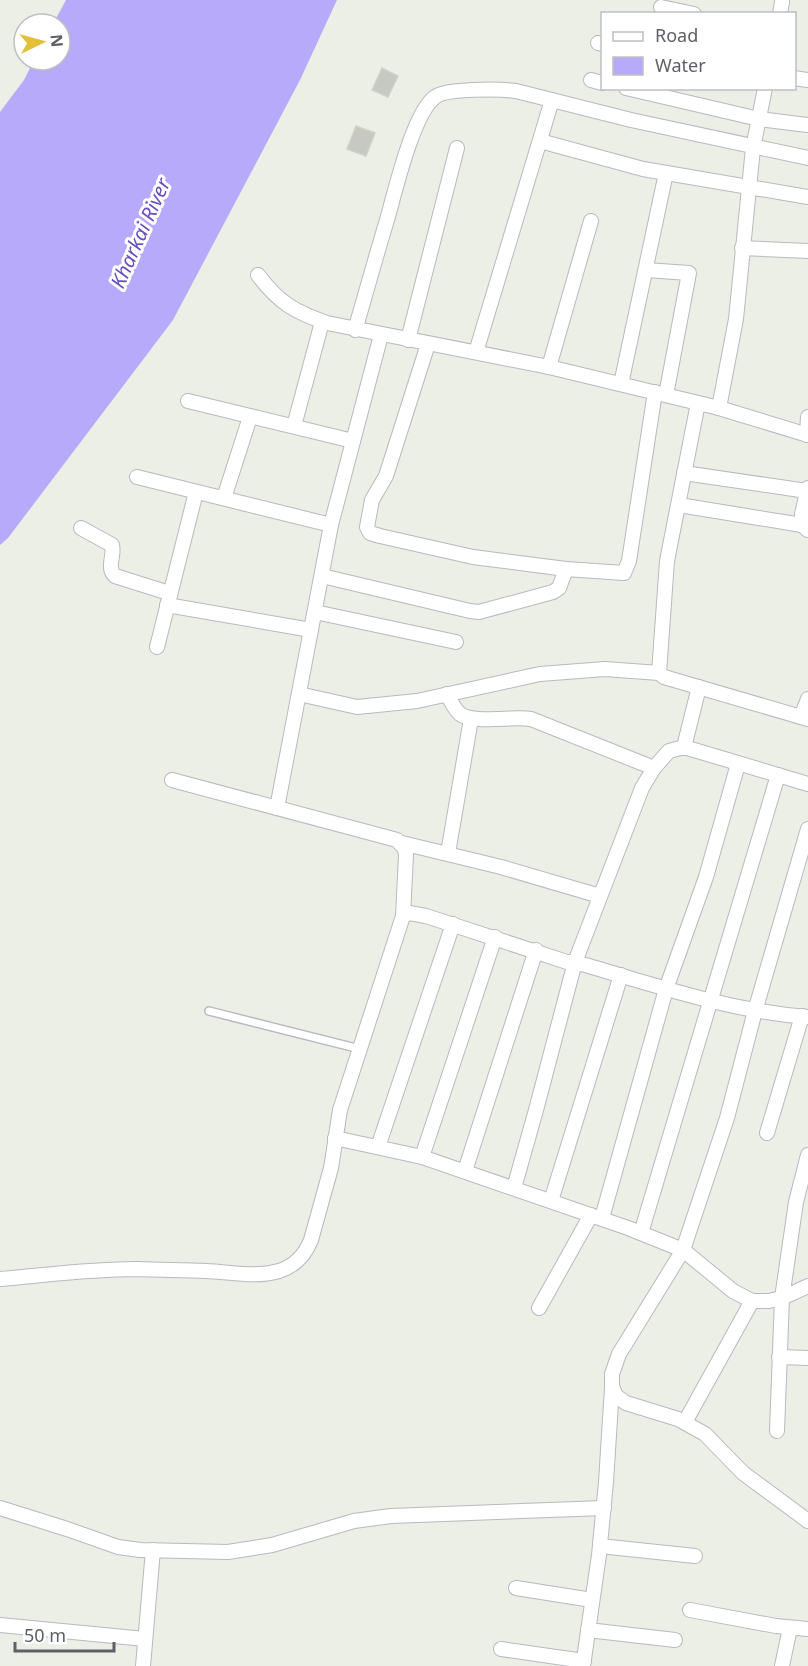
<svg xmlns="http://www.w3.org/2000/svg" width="808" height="1666" viewBox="0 0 808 1666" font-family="'Noto Sans',sans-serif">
<rect width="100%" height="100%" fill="#ebefe6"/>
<path fill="#b7aafb" d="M66,0H337L300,80L173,320L8,538L0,545V112L24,80L34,60H60V24H53Z"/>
<g fill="#c6c8c1" stroke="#ced4c5" stroke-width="1.5">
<path d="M382,68L398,76L388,97L372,90Z"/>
<path d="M356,126L375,133L366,156L347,149Z"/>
</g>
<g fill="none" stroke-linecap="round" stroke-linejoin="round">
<g stroke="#bbb8bf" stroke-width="10">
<path id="lane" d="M209,1011L360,1049"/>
</g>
<g stroke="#bbb8bf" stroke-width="16">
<g id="street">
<path d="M661,7L694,14"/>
<path d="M780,14L782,2"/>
<path d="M598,43L602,44"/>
<path d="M794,78L808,80"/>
<path d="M591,80L602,83"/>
<path d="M626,88L759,119L808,125"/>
<path d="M540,141L643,169L808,197"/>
<path d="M742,248L808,251"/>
<path d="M646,270L689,273L666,395"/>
<path d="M258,275C279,303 295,312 327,323L549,367L719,408L808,435"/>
<path d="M355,330C366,293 376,256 387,220C395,192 413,113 435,97C446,88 501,89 516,91L631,120L808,158"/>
<path d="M408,340L457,148"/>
<path d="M428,344L386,476L372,500L367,527L370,533L380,536L473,557L566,569L624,573L629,561L655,392"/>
<path d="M476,352L552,100"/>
<path d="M549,367L591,221"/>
<path d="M621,384L666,173"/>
<path d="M188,401L353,441"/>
<path d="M698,403L667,561L659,673L664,677L808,719"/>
<path d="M719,408L736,319L753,148L765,88"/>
<path d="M294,426L322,322"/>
<path d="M807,435L808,417"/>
<path d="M684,473L807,491"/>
<path d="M137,477L331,525"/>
<path d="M808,488L802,514V525L808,530"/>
<path d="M224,498L250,417"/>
<path d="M679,505L802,525"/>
<path d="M81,528L112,545C115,555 106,568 115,576L169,593"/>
<path d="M322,576L470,611L479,612L553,592L559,588L566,569"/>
<path d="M167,605L311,630"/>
<path d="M315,612L456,642"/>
<path d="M157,647L196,492"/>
<path d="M299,694L357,707L417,701L540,674L605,669L659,673"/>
<path d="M447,694C451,701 454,709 460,714C474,724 513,716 531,719L654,768"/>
<path d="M801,717L808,699"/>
<path d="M684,747L699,687"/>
<path d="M172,780L397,840L405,849L406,855L403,916"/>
<path d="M277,808L331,525L381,335"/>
<path d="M808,829L755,1011L727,1118L683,1250L619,1354L612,1374V1386L616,1396L626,1403L678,1419L705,1434L743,1473L808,1521"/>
<path d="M402,843L501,867L600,896"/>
<path d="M448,853L471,719"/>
<path d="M767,1133L802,1016"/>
<path d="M335,1138L422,1157L628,1228L683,1250L733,1291L752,1301H769L782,1298L808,1286"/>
<path d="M378,1147L453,924"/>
<path d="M422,1157L495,937"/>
<path d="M465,1171L536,950"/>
<path d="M514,1188L536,1110L575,962C652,984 728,1011 808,1017"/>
<path d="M551,1201L621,975"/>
<path d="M602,1218L666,989L706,877L738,764"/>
<path d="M641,1233L778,775"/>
<path d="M0,1279C46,1275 91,1269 137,1269C160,1270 183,1270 206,1271C231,1272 255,1278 279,1271C295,1266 305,1255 311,1240L331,1168L340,1110L403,916L409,913L426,916L567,962H575L642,788L654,768L669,751L684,747L808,784"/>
<path d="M539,1308L591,1215"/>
<path d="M779,1357L808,1358"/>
<path d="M685,1422L752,1301"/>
<path d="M777,1431L782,1298L796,1202L808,1155"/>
<path d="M0,1508L67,1529L118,1547L140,1550L228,1552L272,1545L354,1521L391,1516L604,1508"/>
<path d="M600,1546L695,1556"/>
<path d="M516,1588L592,1600"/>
<path d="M690,1610L776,1626L808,1629"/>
<path d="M0,1625L145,1639"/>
<path d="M588,1630L675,1640"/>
<path d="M501,1649L584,1661"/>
<path d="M143,1666L153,1550"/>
<path d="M583,1666L599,1555L606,1482L612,1388"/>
<path d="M782,1666L790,1628"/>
</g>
</g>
<use href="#lane" stroke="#fff" stroke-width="7"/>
<use href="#street" stroke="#fff" stroke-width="14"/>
</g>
<g text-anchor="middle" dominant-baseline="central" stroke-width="6" stroke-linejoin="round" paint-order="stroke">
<g font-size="20" font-style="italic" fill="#674dbf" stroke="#fff">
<text transform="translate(140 233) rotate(-66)">Kharkai River</text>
</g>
</g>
<rect x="601" y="12" width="195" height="78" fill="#ffffff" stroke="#bfbfc2" stroke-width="1.5"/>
<rect x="613" y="32" width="30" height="9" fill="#ffffff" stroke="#bfbfc2" stroke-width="1.5"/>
<text x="655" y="42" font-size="18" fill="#605e66">Road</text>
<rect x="613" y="57" width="30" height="18" fill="#b7aafb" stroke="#bfbfc2" stroke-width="1.5"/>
<text x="655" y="72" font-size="18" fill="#605e66">Water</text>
<g transform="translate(42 42) rotate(85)"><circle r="28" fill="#ffffff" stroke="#bfbfc2" stroke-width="1.5"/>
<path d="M0-4.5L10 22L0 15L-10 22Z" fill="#e2c03a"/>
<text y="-9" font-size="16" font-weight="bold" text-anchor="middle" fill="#605e66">N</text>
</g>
<path d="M15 1642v9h99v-9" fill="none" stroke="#605e66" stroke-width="3"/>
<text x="24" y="1642" font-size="18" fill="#605e66" stroke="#ffffff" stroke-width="4.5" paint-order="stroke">50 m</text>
</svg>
